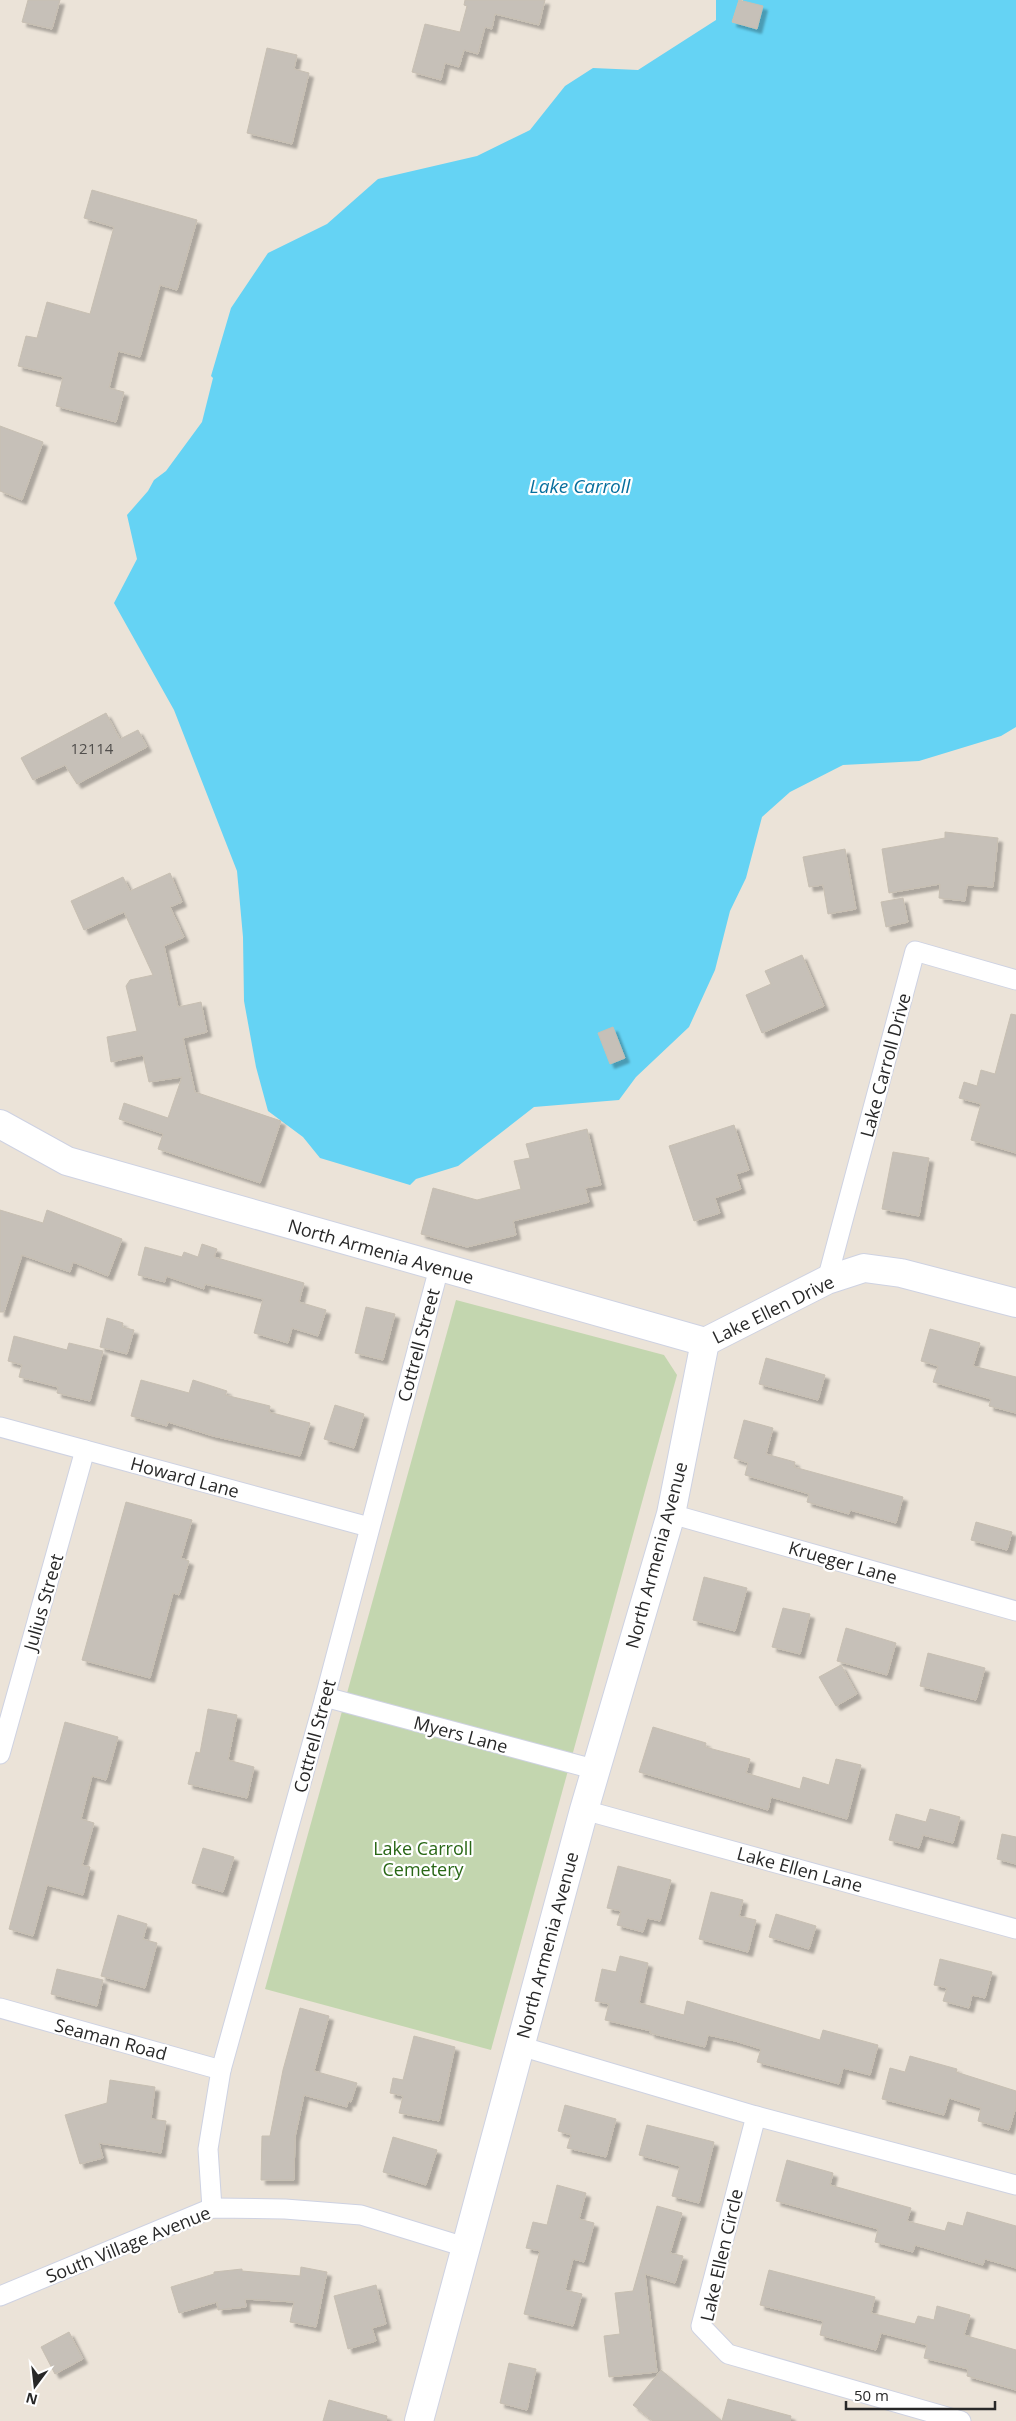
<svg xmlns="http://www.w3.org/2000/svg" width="1016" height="2421" viewBox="0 0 1016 2421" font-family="'Open Sans',sans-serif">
<defs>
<filter id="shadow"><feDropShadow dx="4.5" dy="4.5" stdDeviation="1" flood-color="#0004"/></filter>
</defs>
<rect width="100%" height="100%" fill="#ebe3d8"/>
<path fill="#c3d6af" d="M456,1300L664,1355L677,1375L491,2050L265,1989Z"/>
<path fill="#65d3f4" d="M716,0H739L732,22L743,25V0H1016V727L1001,736L919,761L843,765L790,792L762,817L746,878L730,911L715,970L689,1027L636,1077L619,1100L534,1107L458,1166L416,1179L410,1185L320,1158L303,1137L268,1111L256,1067L244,1001L243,937L237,871L174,710L114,603L137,559L127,515L148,491L154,480L166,471L202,422L213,378L211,376L231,308L268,253L327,224L378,179L477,156L524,133L530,130L565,86L593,68L638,70L716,20Z"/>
<g fill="#c6c0b8" stroke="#c7bfb2" filter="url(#shadow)">
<path d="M28,0H60L52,29L22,22Z"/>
<path d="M465,0H545L539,25L495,14L492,29L485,27L478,54L464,50L459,67L445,63L441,80L412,72L425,24L460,32L467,6L464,5Z"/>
<path d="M739,0L763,6L757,29L732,22Z"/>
<path d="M267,48L297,55L294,69L309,73L292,144L247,133Z"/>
<path d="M92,190L197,220L177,290L160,285L140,357L118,351L109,388L124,392L116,422L56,406L63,377L18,366L26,336L37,338L47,302L90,314L114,227L84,218Z"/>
<path d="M0,426L43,442L22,500L0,491Z"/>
<path d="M106,713L120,739L138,730L147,747L77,784L65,765L33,780L21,758Z"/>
<path d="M945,832L998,838L993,887L967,885L965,901L939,898L940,884L889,893L882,849L945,838Z"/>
<path d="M845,849L856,909L828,914L823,885L809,887L803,857Z"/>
<path d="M170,873L182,902L170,907L184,937L164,946L178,1007L201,1002L207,1032L183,1038L195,1092L281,1121L260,1183L158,1149L163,1134L119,1119L124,1103L168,1118L182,1077L149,1082L143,1055L111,1062L107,1037L137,1031L126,986L130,980L153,975L124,912L84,930L71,901L123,877L130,891Z"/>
<path d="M903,898L908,922L886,927L881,902Z"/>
<path d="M802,955L824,1006L762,1033L746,995L771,984L765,971Z"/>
<path d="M1011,1014L1016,1015V1153L971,1140L981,1104L959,1098L964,1082L977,1086L981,1070L995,1074Z"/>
<path d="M613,1027L625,1058L610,1064L598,1033Z"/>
<path d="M734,1125L749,1170L736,1174L741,1189L715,1198L720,1213L694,1221L669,1146Z"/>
<path d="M587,1129L601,1185L585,1188L589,1202L513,1221L516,1235L467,1247L421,1234L433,1188L477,1200L521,1189L514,1161L530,1158L526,1144Z"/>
<path d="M893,1152L929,1158L919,1216L882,1209Z"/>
<path d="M0,1210L43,1223L47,1210L122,1239L108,1276L73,1262L70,1272L22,1255L4,1312H0Z"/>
<path d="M202,1244L217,1249L214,1257L304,1283L299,1302L326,1310L318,1336L292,1328L288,1343L254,1333L263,1299L205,1284L204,1289L166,1276L165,1282L138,1275L145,1247L182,1257L184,1252L198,1257Z"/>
<path d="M366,1307L395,1314L383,1360L355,1353Z"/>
<path d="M107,1318L123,1323L122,1327L134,1330L127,1354L100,1347Z"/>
<path d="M930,1329L980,1343L973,1366L1016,1377V1413L989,1406L991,1399L933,1382L938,1366L921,1361Z"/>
<path d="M14,1336L67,1350L69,1343L103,1351L90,1401L57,1393L58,1387L19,1377L22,1365L8,1361Z"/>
<path d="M766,1358L825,1375L818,1400L759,1384Z"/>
<path d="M141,1380L189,1393L193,1380L227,1391L225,1395L270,1406L269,1412L310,1423L300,1456L213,1436L168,1422L167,1426L131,1416Z"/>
<path d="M335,1405L364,1414L354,1448L324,1439Z"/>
<path d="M744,1420L773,1428L766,1454L795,1462L794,1467L903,1497L896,1523L850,1510L849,1514L807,1502L809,1494L745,1475L748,1463L734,1458Z"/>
<path d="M126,1502L192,1520L181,1558L189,1561L179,1595L173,1593L150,1678L82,1660Z"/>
<path d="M976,1522L1012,1532L1007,1550L971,1540Z"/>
<path d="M704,1577L747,1588L735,1631L693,1620Z"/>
<path d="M783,1608L810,1614L800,1654L772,1647Z"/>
<path d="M846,1628L896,1643L887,1675L837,1661Z"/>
<path d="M928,1653L985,1668L976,1700L920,1686Z"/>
<path d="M841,1665L857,1694L836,1706L819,1677Z"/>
<path d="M208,1709L237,1715L228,1760L254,1767L247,1798L188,1784L196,1752L200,1753Z"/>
<path d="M65,1722L118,1737L106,1780L92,1776L81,1819L94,1823L82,1865L90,1867L83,1895L47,1885L33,1936L9,1929Z"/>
<path d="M653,1727L706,1743L705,1747L750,1759L746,1773L800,1789L803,1777L829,1785L836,1759L861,1765L847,1819L771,1797L768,1810L639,1772Z"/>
<path d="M930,1809L960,1817L953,1843L923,1835L919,1848L889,1840L896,1814L926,1822Z"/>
<path d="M1002,1834L1016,1837V1864L997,1859Z"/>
<path d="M203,1848L234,1857L223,1892L192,1883Z"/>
<path d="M618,1866L671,1880L660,1921L647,1918L643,1932L617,1925L621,1911L607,1908Z"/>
<path d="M711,1892L743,1900L739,1916L756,1920L748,1952L699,1939Z"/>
<path d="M776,1914L816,1926L809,1949L769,1937Z"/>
<path d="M118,1915L147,1924L143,1939L157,1943L145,1988L101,1976Z"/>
<path d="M620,1956L648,1963L639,2003L684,2015L687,2001L820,2040L823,2030L878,2045L870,2075L843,2068L839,2084L757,2062L761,2049L735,2041L708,2035L705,2047L650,2033L651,2031L605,2020L609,2004L595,2001L602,1969L616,1972Z"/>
<path d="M940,1959L992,1972L985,1998L972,1995L969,2008L943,2001L947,1988L934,1985Z"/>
<path d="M57,1969L103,1980L97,2006L51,1994Z"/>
<path d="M300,2008L329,2016L314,2071L357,2083L351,2102L348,2101L347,2107L304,2095L295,2137L294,2180H261L262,2136H270L283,2070Z"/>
<path d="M414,2036L455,2047L439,2121L399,2113L403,2096L390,2093L393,2078L403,2080Z"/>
<path d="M910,2056L957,2069L956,2072L1016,2091V2107L1009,2130L978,2121L981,2108L949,2098L944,2115L882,2099L890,2068L905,2072Z"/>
<path d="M110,2080L155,2087L151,2119L166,2121L161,2153L99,2143L103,2158L80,2164L65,2115L107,2103Z"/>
<path d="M565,2105L616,2119L606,2157L567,2148L571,2135L558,2131Z"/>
<path d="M647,2125L714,2142L699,2203L672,2196L680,2166L639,2155Z"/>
<path d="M393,2137L437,2150L426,2185L383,2172Z"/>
<path d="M787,2160L833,2173L830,2185L911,2208L907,2221L945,2231L948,2222L963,2226L967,2212L1016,2226V2268L985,2259L983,2265L915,2245L913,2252L875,2242L878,2229L776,2201Z"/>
<path d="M557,2185L586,2193L579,2219L594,2223L584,2262L573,2259L565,2290L582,2294L573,2326L524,2314L540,2251L526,2248L533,2222L547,2225Z"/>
<path d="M657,2206L682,2213L670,2253L683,2256L675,2283L645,2274L657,2372L609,2377L604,2336L620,2334L615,2293L633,2291Z"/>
<path d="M301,2267L327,2272L316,2327L290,2322L294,2302L245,2299L246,2307L218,2310L217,2302L179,2313L171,2287L214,2274V2272L242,2269V2271L300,2276Z"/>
<path d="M769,2270L875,2297L871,2313L915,2324L918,2316L934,2320L937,2306L970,2315L964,2335L1016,2350V2390L967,2376L968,2369L924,2358L927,2345L881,2333L876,2350L820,2335L823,2321L760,2305Z"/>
<path d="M376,2285L386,2324L372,2328L376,2341L348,2349L334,2296Z"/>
<path d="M69,2332L83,2359L55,2374L41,2347Z"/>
<path d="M509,2363L536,2369L527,2410L500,2403Z"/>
<path d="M661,2370L722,2421L728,2399L791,2416L790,2421H653L633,2405Z"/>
<path d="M329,2400L387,2416L386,2421H323Z"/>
</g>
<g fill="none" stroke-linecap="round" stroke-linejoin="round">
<g stroke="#ced2e2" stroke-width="21">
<g id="street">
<path d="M827,1280L915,951L1016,980"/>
<path d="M0,1427L369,1527"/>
<path d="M671,1514L1016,1611"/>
<path d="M325,1697L597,1770"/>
<path d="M0,1754L85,1450"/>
<path d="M584,1810L1016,1929"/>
<path d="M0,2008L221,2070"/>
<path d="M520,2046L756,2116L1016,2185"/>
<path d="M756,2116L701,2326L728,2354L961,2421"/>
<path d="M212,2208L208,2149L221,2070L325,1697L439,1268"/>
<path d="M0,2296L212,2208L285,2209L361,2215L465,2247"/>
</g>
</g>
<g stroke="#ced2e2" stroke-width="30">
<g id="secondary">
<path d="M0,1124L67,1161L705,1342"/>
<path d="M705,1342L827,1280L864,1268L901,1273L1016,1303"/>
<path d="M419,2421L584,1810L671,1514L705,1342"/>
</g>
</g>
<use href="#street" stroke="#fff" stroke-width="19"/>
<use href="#secondary" stroke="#fff" stroke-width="28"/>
</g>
<g text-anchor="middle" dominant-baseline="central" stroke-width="4.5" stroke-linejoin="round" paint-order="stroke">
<g font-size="15" fill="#504e4c">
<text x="92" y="748">12114</text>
</g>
<g font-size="18" fill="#282828" stroke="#fff">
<text transform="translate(885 1065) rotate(-75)">Lake Carroll Drive</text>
<text transform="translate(381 1251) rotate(16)">North Armenia Avenue</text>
<text transform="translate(773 1309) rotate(-26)">Lake Ellen Drive</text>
<text transform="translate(418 1345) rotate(-75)">Cottrell Street</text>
<text transform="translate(185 1477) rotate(15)">Howard Lane</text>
<text transform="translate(656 1555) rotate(-75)">North Armenia Avenue</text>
<text transform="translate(843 1562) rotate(16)">Krueger Lane</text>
<text transform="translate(43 1602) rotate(-74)">Julius Street</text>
<text transform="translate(461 1734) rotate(15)">Myers Lane</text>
<text transform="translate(314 1736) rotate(-75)">Cottrell Street</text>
<text transform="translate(800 1869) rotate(15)">Lake Ellen Lane</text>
<text transform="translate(547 1945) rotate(-75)">North Armenia Avenue</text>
<text transform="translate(111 2039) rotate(15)">Seaman Road</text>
<text transform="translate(128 2244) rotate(-22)">South Village Avenue</text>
<text transform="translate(721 2255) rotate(-77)">Lake Ellen Circle</text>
</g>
<g font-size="18" fill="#296716" stroke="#fff">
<text x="423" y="1848">Lake Carroll<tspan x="423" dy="21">Cemetery</tspan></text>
</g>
<g font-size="19" font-style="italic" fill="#076f9d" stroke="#fff">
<text x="580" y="486">Lake Carroll</text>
</g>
</g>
<g transform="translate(35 2386) rotate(195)" stroke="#ffffff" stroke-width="4" paint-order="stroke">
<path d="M0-4L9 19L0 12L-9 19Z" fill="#282828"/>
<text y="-8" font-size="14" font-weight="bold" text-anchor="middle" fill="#282828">N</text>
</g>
<path d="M846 2401v8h149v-8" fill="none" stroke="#282828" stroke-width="2.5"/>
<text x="854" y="2401" font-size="15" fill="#282828" stroke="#ffffff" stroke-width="4" paint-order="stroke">50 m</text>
</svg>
